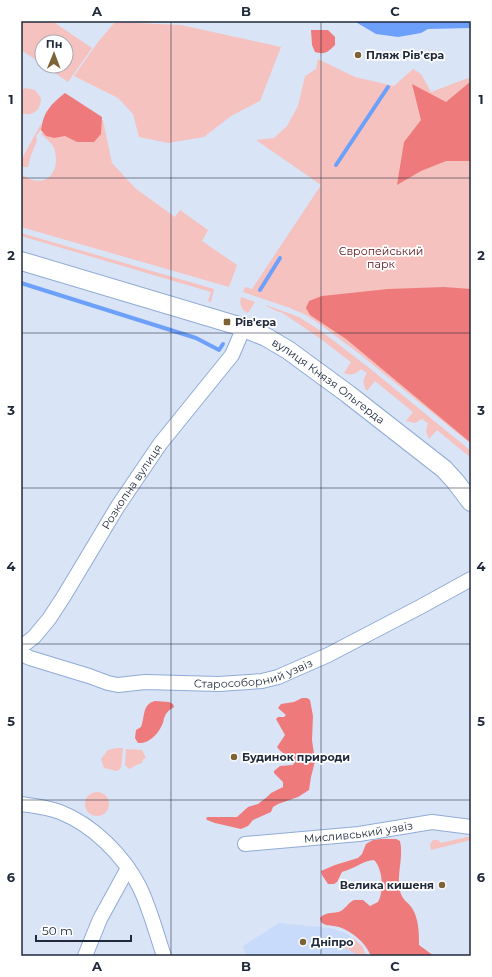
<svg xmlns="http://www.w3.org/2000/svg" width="492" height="977" viewBox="0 0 492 977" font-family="Montserrat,sans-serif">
<rect width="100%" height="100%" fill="#d9e4f6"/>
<path fill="#c9dbfa" d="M279,923L330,928L346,933L363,947L366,956H246L243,946Z"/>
<g fill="#f5c2c0">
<path d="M21,21H52L92,48L68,82L45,66H66V42H42V64L21,50Z"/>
<path d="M115,22L181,25L281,47L260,101L231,116L204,137L168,143L139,137L133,114L118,98L74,76L98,42Z"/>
<path d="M318,59L355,77L394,86L413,69L421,74L431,92L471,77V444L362,356L321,325L306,315L290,308L243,292L245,287L252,289L321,185L256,140L274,138L287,126L298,106L305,76L316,69Z"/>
<path d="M25,88L35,90L41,98C41,110 33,117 21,113V90Z"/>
<path d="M102,120H103L112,163L135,188L175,217L180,210L208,230L202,241L237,265L229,287L21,227V174C44,191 62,174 54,148C52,143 45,138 41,134L43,132C51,142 55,135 65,136C68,136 74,140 77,142Z"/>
<path d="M41,124V130L36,136L37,141L31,155L28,167H21V160Z"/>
<path d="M21,233L214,289L211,302L208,301L211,292L21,236Z"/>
<path d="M241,297L255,302L248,313C241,310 239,304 241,297Z"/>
<path d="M266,305L299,317L321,331L368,367L471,451V458L437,430L429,439L426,431L428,423L422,419L415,423L406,421L413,412L375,381L367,391C362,384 363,379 367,373L361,369C356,374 351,376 344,373L351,362L318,337L281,312H279L266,306Z"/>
<path d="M117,748H123L121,768L117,771L104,768L101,759L108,750Z"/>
<path d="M126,749L142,750L146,758L142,760L143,762L129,769L125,765Z"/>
<circle cx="97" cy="804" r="12"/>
<path d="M471,836V840L431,850L430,844L433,840H438L441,843Z"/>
<path d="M353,938L363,947L366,956C351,956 352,947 336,946V944Z"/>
</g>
<g fill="#ee7a7b">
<path d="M311,30H328L335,37V45C328,52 325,55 315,52L312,45Z"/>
<path d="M470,82L471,83V161H446L421,171L397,185L404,142L421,120L412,84L446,102Z"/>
<path d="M65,93L102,117L101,134L94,142H77L65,136L54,138L46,136L41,130C43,112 51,104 65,93Z"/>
<path d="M444,287L471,289V443L346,339L310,315L306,308L309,301L322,296L388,289Z"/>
<path d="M302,698H307L310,700L313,716L312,740L315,761L311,777L309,790L298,797L278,804L273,807L271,812L253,820L248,826L241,829L215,823L207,820L206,818L208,817H237L248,807L258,804L267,797L271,793L283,787V782L274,773V771L280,766L293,765L294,763C290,755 281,754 277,747L285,735L276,719L278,717H284L286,715L278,708L281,704L294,702Z"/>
<path d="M155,701L169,702L173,704L174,707C170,710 167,711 165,716C163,719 164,722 162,725C158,734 149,744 138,743L135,738L136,730L141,727C145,717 142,704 155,701Z"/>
<path d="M381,839H396L400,841C404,858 396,874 400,891C402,900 408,902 412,908C419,919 419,933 419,945L434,956H371C365,942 353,932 339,927C332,925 326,927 321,922L320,918C326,911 334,914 341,911C346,908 349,902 354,900H363L370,906L378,902C384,892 383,869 374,860C364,860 354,869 342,872L337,882L334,884H328L322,875L321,871L335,865L358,858L362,854L366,844L373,840Z"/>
</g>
<path fill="#6da0fa" d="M354,21H471V28L428,29L421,33L398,37L376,34Z"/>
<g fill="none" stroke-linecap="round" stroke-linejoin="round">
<g stroke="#6da0fa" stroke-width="4">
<path d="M336,165L388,87"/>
<path d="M21,283L196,338L219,350L223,344"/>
<path d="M260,290L280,258"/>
</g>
<g stroke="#91abd6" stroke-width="16">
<g id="minor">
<path id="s1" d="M21,647L34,637L49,619L64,596L118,506L160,444L232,355L244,327"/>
<path id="s2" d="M21,654L30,658L89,676L108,683L118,685L145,682L219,684L262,681L278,677L328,655L420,607L471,579"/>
<path d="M21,804C34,806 47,807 60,812C93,825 123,855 139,886C150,908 156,933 164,956"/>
<path id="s3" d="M245,844L359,834L432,822L471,827"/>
<path d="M85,956L100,919L128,868"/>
</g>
</g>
<g stroke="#91abd6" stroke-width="20">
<g id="major">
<path id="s4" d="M21,261L239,326L266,337L288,350L348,394L444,469L455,481L471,502"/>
</g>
</g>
<use href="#minor" stroke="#fff" stroke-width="14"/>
<use href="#major" stroke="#fff" stroke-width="18"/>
</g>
<path fill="none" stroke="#202a3b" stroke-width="1" stroke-opacity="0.55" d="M171,21V956M321,21V956M21,178H471M21,333H471M21,488H471M21,644H471M21,800H471"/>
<g fill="#7d6335" stroke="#fff" stroke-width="1.5">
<circle cx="358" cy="55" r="4"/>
<rect x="223" y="318" width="8" height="8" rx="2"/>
<circle cx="234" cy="757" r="4"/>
<circle cx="442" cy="885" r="4"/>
<circle cx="303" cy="942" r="4"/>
</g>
<g text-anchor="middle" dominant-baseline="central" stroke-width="3.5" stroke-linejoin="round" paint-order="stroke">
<g font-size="11" font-weight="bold" fill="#202a3b" stroke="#fff" text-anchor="start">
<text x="366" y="55">Пляж Рівʼєра</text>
<text x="235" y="322">Рів'єра</text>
<text x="242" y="757">Будинок природи</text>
<text x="434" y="885" text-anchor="end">Велика кишеня</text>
<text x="311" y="942">Дніпро</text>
</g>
<g font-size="11" fill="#581017" stroke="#fff">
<text x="381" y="251">Європейський<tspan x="381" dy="13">парк</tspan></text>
</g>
<g font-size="11" fill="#202a3b" stroke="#fff">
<text stroke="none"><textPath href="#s4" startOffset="333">вулиця Князя Ольгерда</textPath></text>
<text stroke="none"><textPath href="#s1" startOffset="196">Розкопна вулиця</textPath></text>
<text stroke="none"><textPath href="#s2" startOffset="239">Старособорний узвіз</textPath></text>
<text stroke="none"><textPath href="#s3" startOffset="114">Мисливський узвіз</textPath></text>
</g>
</g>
<rect width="492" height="977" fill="none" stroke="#ffffff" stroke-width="44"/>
<g transform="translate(54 54) rotate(1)"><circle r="19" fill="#ffffff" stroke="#a6aab1"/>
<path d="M0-3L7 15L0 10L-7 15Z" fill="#7d6335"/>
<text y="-6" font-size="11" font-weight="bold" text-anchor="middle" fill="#202a3b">Пн</text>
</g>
<path d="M36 935v6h95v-6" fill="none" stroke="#202a3b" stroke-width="2"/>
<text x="42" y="935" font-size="12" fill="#202a3b" stroke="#ffffff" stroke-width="3" paint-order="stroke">50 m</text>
<rect x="22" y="22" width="448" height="933" fill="none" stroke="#202a3b" stroke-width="1.5"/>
<g font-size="13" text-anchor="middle" font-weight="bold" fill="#202a3b">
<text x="97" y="16">A</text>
<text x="246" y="16">B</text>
<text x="395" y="16">C</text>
<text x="11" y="104">1</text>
<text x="481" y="104">1</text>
<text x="11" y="260">2</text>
<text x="481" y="260">2</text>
<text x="11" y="415">3</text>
<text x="481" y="415">3</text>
<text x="11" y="571">4</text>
<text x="481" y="571">4</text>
<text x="11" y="726">5</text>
<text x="481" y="726">5</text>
<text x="11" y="882">6</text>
<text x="481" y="882">6</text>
<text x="97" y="971">A</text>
<text x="246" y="971">B</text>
<text x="395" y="971">C</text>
</g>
</svg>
